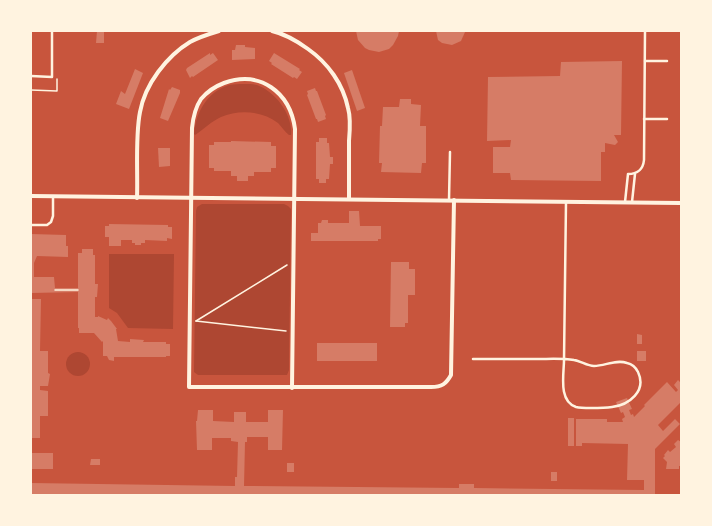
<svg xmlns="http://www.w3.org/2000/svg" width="712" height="526" viewBox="0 0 712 526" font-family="Rubik,sans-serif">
<rect width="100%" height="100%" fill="#c8553d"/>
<g fill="#ae4732">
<path d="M244,84C248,84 253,84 257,85C276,92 293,115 291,135H289C285,132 282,127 278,123C263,111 239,109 221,117C212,121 204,129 195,135L194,134C196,112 207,92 229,85C234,84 239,84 244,84Z"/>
<path d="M202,204H284L288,206L291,209L289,370L287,375H198L194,372L196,211L197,207Z"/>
<path d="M109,254H174L173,329L128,328L117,313L109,308Z"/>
<circle cx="78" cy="364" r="12"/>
</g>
<g fill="#d67c66">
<path d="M97,31H104V43H96Z"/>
<path d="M356,31H399L398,36L393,45L389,49L379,52L369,50L365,48L358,40Z"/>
<path d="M436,31H465V32L461,41L452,45L442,43L438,40Z"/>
<path d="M236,45H245V47L255,48V59L232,60V50H235Z"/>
<path d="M210,53V55L213,53L218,60L193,77L192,76L190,78L186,70L187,68Z"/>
<path d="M274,53L300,69L299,70L302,72L297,79L294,77L293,78L271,64L272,63L269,61Z"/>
<path d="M622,61L621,135H614L618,142L615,145L605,143V152H601V181L511,180L510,173H493V147H510L511,140L487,141L488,77L560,76L561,62Z"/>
<path d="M135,69L143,73L129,109L116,104L121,91L125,94Z"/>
<path d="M352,70L365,108L357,111L344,73Z"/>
<path d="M172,87L180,90V93L168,121L160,118L169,89L170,90Z"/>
<path d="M315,88L316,91H317L326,115L325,116L326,119L318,122L317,119H316L307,95L308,94L307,91Z"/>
<path d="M400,99H411V104L421,105L420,126H426V163H422L421,173L381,172L382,163H379L380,126H382L383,107H399Z"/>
<path d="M319,138H327V143H329L330,157H333V164H330L329,179H326V183H319V179H316V142H319Z"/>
<path d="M231,141L271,142V146H276V168H271V172H254V176H248V181H237V176H231V171H214V168H209V145H214V142H231Z"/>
<path d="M158,148H170V166L159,167Z"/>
<path d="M349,211H359L360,226H381V239H378V241H311V233H318V223H321L322,220H328V223H349Z"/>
<path d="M109,224L168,225V227H172V239L167,238V241L145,240V243H141V245H135V243H132V240H121V246H109V237H105V226H109Z"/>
<path d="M31,234L66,235V246H68V257L37,256L34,263V277H54L55,288H78V253H82V249H93V255H95V284H98L97,297H95V317H98V316L107,320L108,318L111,321L117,329H116L118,341L130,342V339L144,340L143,342H166V344H170V356H166V357H114V361L109,360L107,356H103V341L102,342L94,333H79V328H78V292L31,293Z"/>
<path d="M391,262H409V269H415V295H408V323H405V327H390Z"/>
<path d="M31,299H41L40,351H48V373L50,374L48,386H40V390L48,391V416H40V438H31Z"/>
<path d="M637,334L642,335V344H637Z"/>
<rect x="317" y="343" width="60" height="18"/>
<rect x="637" y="351" width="9" height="10"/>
<path d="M678,380L681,383V402L658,425L663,431L675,419L680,424L655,449V495H31V483L235,486V477H237L238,442L231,441V438H212V450H197L196,421H197L198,410H213V421L234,422V412H246V422H268V410H283L282,450H268V437H247V442H245L244,486L459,488V484H474V488L644,490V480H627L628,444L582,443V446H576V419H607V422H623L622,419L625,417L623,412L621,413L616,402L627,398L632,409L629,410L631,415L633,414L634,417L645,406L644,405L667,382L676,392L678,390L674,385Z"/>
<rect x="568" y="418" width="6" height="28"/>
<path d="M678,440L681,442V466H679V469H666L667,462L663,458L665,456L664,455L668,450L670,452L676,447L674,444Z"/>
<path d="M31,453H53V469H32Z"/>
<path d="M91,459H100V465H90Z"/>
<rect x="287" y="463" width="7" height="9"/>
<rect x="551" y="472" width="6" height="9"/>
</g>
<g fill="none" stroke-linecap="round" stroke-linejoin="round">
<g stroke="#fff3e0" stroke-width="1.5">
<path d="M31,90L57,91V79"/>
<path d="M55,290H78"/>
<path d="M196,321L287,265"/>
<path d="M196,321L286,331"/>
</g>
<g stroke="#fff3e0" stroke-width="2.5">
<path d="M645,61H667"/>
<path d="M31,76L52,77V31"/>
<path d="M644,119H667"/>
<path d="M449,200L450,152"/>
<path d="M625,202L628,174C637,174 643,170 644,160L645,31"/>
<path d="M632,202L635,174"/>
<path d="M31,225H47L51,222L53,216V197"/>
<path d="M473,359C495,359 516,359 537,359C549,359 562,358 574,360C581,361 587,366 594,366C605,366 616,359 627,363C632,364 636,368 638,372C647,391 629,405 612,407C605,408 598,408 591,408C586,408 580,408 576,407C558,401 564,374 564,360L566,202"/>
</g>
<g stroke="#fff3e0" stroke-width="4">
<path d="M272,31C285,34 297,41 308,49C328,63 343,84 348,108C351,118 350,130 349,141C349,160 349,180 349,199"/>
<path d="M31,196L681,203"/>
<path d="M137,198C138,171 135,137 140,112C145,84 167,56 190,42C199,37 209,34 219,31"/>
<path d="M292,388L295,129C290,92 260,70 224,83C216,86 207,92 201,99C195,108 193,118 192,128L189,387H431C442,387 446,384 451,375L454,200"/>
</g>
</g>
<rect width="712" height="526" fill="none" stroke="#fff3e0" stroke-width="64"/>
</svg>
